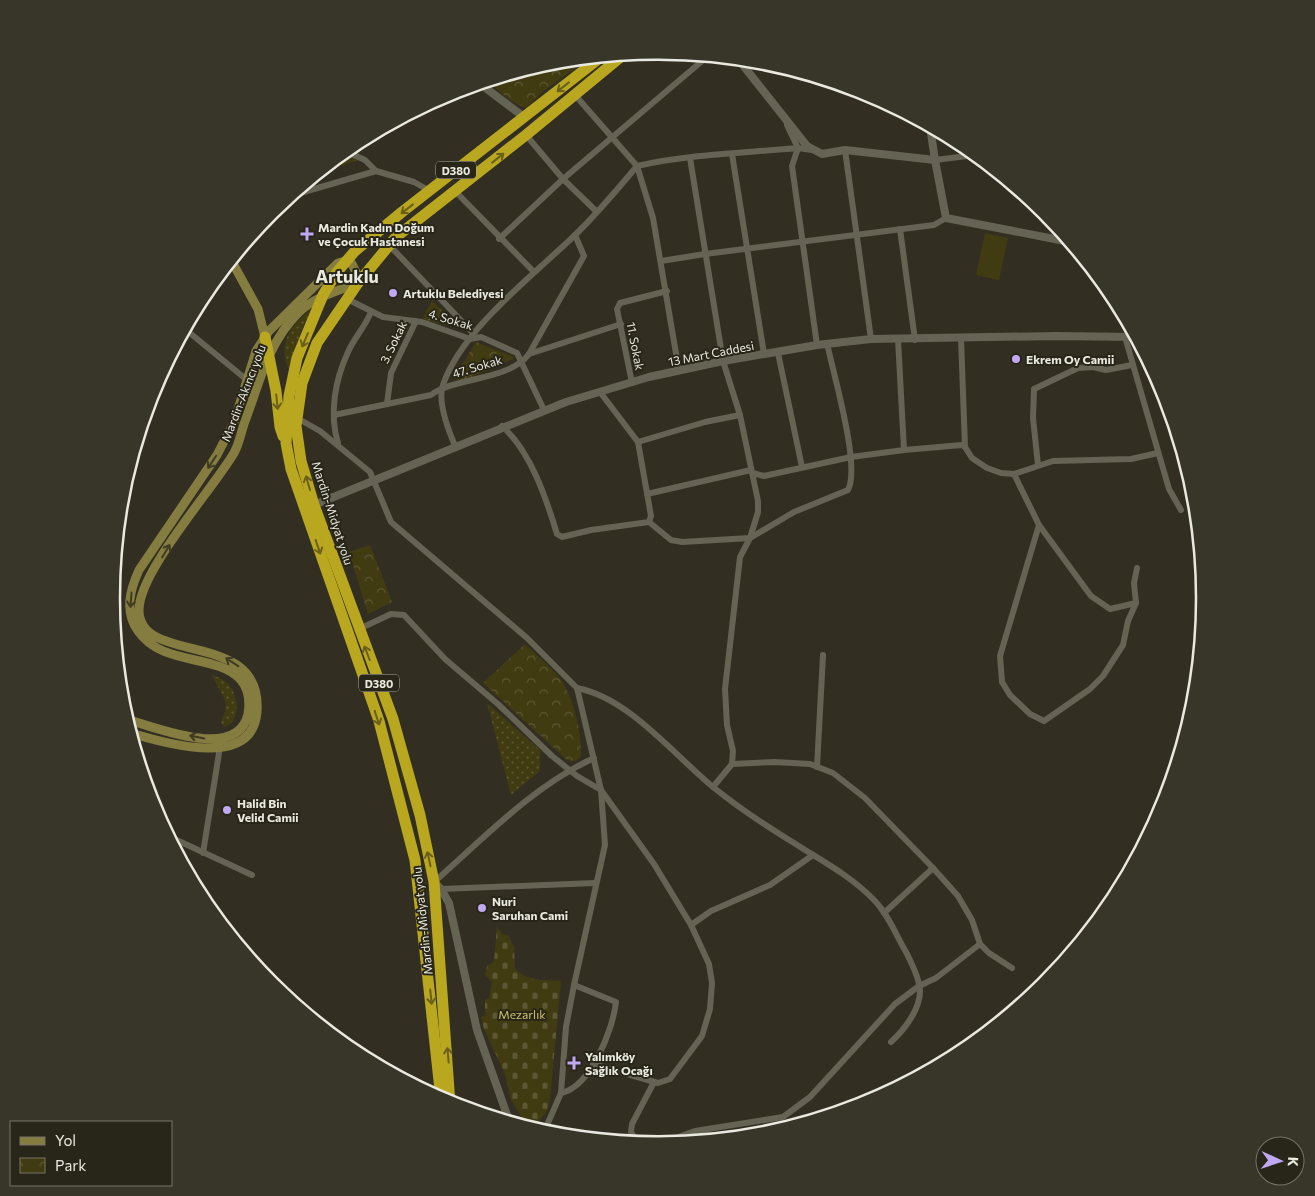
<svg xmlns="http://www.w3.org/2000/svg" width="1315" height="1196" viewBox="0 0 1315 1196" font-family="Commissioner,sans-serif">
<defs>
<pattern id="grass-dots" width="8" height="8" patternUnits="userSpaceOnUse" patternTransform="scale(1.25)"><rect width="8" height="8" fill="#413b12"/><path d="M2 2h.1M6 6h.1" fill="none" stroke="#5d5734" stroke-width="1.8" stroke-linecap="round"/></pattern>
<pattern id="cemetery-stones" width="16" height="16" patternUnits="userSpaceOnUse" patternTransform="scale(1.25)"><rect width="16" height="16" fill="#413b12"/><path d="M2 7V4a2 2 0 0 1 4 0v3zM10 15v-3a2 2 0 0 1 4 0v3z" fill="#5d5734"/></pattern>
<pattern id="park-crowns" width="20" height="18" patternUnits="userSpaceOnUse" patternTransform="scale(1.25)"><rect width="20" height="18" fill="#413b12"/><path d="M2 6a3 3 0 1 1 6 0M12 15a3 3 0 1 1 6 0" fill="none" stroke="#5d5734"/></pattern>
</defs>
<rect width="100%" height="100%" fill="#322f22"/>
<g fill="url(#grass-dots)">
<path d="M312,309L302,329L289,369C276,345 292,323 312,309Z"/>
<path d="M212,674C217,677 224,680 229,685C239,696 241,723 224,727L221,722C233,698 219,695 212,674Z"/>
<path d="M487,703L540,750V771L511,795Z"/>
</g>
<path fill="url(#cemetery-stones)" d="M497,926L502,934L508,935L514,947L515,969C527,981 545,980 561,981L550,1099L547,1111L534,1127H528L511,1100L505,1074L484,1029L481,1017L485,1016V1000L489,998L492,982L485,975L487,966L494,962Z"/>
<g fill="url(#park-crowns)">
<path d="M590,58L543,91L526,108L511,101L493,86C508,66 565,60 590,58Z"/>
<path d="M342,153L358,160L316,174Z"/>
<path d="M432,301L460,327L459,328L425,320L423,317Z"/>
<path d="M476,342L514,357L513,359L460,382L454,378Z"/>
<path d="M370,545L392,602L368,614L349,552Z"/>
<path d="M525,644C537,656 554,669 563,683C573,698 584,740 580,758L575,761L567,760L483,683Z"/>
</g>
<path fill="#413b12" d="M985,233L1008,238L999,280L976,275Z"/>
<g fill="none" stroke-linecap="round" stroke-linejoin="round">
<g stroke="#656353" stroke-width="6">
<path d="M575,95L637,166C690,154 745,153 798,148L812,150"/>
<path d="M787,125L798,148L792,166L817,345"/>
<path d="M526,135L563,179L596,211"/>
<path d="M845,150L871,339"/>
<path d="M345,151L365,160L376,171L414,182L430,191"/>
<path d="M732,154L764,354"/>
<path d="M690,158L723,361L740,415L758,501V512L750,538L740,557L725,689L727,725L733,751L732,764L713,787"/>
<path d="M935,160L975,155"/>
<path d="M455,191L534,272"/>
<path d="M290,196L376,171"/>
<path d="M900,229L915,340"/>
<path d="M499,239L563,179L708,56"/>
<path d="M389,245L473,333"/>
<path d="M661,261L705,254L934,225L946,218"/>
<path d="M347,299L383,317L422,322L470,339L481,337L517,353L544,410"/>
<path d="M185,329L247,380"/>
<path d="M1125,337L1169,489L1181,510"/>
<path d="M961,338L965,447"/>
<path d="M778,353L802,467"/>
<path d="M529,354L584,256L575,235"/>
<path d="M632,383L617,309L620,303L667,291"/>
<path d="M387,404L391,373L416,321"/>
<path d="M334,415L431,395C454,377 509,381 529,354L621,324"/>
<path d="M297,418L320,431L370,472L391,522L527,638L577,688L601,790L605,845L574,985L566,1027L561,1093L544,1132"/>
<path d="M502,426C531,452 546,498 557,534L562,537L591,530L649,522L651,516L638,442L600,392"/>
<path d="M638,442L705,422L740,415"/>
<path d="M338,443C329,414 335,380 348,352C354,338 365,327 371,312"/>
<path d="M456,448C449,432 437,402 443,385C461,331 532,276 573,237C596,215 617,190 637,166L653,218L679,371"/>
<path d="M904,450L962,445L965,447L972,458L987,468L1001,473L1014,474L1053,461L1131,459L1158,453"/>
<path d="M1038,465L1033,418L1034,389L1078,368L1093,367L1106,370L1132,365"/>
<path d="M753,473L764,476L851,457L904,450L898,339"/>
<path d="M1014,474L1039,525L1000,656L1002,682L1010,695L1030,714L1044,721L1090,689L1103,676L1123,645L1128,621L1136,603L1134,583L1137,568"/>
<path d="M647,494L751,470"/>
<path d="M649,522L671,540L682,542L750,538L794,512L848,490C861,466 833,373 827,343"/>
<path d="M1039,525L1091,596L1110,609L1136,603"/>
<path d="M359,629L391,614L404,615L445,659L499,705L552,756L577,776L601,790L654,864L691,925L709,964L712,983L710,1009L702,1036L670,1079L658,1083L593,1064"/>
<path d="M577,688C629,698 673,754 713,787C739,808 766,826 794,843C822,861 851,876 874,900C888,914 896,935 906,952C911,962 920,979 920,991C920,1010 904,1030 891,1042"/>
<path d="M732,764L775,762L810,764L833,773L865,798L933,868L958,896L972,920L980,944L989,953L1012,968"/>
<path d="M817,767L823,655"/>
<path d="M168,836L252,875"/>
<path d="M203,853L220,747"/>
<path d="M434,882C484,838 533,786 594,758"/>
<path d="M441,889L595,883"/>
<path d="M884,913L933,868"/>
<path d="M691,925L711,911L770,885L813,855"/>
<path d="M654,1082L632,1124L631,1132L636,1140L647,1143L667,1141L695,1131L783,1117L810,1097L895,1004L919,986L936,978L980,944"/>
<path d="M561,1093C591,1087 613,1029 616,1002L574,985"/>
</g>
<g stroke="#656353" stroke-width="8">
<path d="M738,59L807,146L822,154L845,150L935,160L946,218L1070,242"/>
<path d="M479,83L524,117"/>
<path d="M930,127L935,160"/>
<path d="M314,505L566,402L649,377L723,361L817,345L871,339L1056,336L1135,337"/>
<path d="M434,882L441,889L449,903L477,1030L507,1115L512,1122"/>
</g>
<g stroke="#857c40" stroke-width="9">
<path d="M231,260L258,309L265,337"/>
<path d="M126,719C155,727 238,762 248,714C250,702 249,689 240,679C215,653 163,667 138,631C124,611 130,590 139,570L217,455L234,422L256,351L269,331L338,263L345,261L352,264L357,274L358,283C337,291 314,297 298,313C267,344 259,385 244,424C241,433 239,444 234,453C213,489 139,571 139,610C139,667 263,627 257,712C252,771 163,742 130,733"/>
</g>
<g stroke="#baa720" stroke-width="11">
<path d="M265,337L276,391L280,427L283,436"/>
<path d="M441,1099L415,860L379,721L291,469L286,443L289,396L297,358L323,295L337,272L355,251L402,212L601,57"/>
<path d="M450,1104L434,882L420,815L393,719L314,505L301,461L296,426L302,383L317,343L358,283L396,237L526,135L623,55"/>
</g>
</g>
<defs><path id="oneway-shaft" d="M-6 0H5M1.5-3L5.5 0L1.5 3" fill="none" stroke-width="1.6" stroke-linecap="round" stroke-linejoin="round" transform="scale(1.25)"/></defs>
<g stroke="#6a601c">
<use href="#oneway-shaft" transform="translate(563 87) rotate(142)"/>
<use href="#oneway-shaft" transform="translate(498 158) rotate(-38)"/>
<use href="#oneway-shaft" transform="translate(407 209) rotate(142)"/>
<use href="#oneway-shaft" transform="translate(305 340) rotate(113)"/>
<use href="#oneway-shaft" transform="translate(277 402) rotate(84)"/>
<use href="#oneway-shaft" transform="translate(308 483) rotate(-106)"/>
<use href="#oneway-shaft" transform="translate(318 547) rotate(71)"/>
<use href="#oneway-shaft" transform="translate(367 653) rotate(-111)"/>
<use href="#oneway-shaft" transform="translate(377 718) rotate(72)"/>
<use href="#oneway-shaft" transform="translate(429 859) rotate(-102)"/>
<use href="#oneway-shaft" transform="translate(431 997) rotate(84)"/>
<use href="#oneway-shaft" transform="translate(448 1055) rotate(-95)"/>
</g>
<g stroke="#3f3c22">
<use href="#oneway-shaft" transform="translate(212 462) rotate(124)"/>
<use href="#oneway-shaft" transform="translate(166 551) rotate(-59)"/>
<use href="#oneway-shaft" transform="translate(131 600) rotate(94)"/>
<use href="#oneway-shaft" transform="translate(232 662) rotate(-147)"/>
<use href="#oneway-shaft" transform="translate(197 737) rotate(-168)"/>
</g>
<g fill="#c0a8f4" stroke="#282618" stroke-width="2">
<path d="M304.5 226.5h5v5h5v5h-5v5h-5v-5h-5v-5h5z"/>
<circle cx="393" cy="293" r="5"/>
<circle cx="1016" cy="359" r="5"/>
<circle cx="227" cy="810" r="5"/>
<circle cx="482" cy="908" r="5"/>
<path d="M571.5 1055.5h5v5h5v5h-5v5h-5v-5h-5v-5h5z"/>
</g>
<g text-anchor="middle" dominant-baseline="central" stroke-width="4" stroke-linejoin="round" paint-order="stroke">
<g fill="#282618" stroke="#b0aea4" stroke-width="1">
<rect x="436" y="161.5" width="40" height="17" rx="4"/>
<rect x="359" y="674.5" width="40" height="17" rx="4"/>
</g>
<g font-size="11" font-weight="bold" fill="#eae9e0">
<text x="456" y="170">D380</text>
<text x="379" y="683">D380</text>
</g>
<g font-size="12" font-weight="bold" fill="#eae9e0" stroke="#282618" text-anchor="start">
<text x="318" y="227">Mardin Kadın Doğum<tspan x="318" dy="14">ve Çocuk Hastanesi</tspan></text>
<text x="403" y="293">Artuklu Belediyesi</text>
<text x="1026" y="359">Ekrem Oy Camii</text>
<text x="237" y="803">Halid Bin<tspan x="237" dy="14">Velid Camii</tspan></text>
<text x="492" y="901">Nuri<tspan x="492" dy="14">Saruhan Cami</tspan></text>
<text x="585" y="1056">Yalımköy<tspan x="585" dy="14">Sağlık Ocağı</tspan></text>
</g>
<g font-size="12" fill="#eae9e0" stroke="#282618">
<text transform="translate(451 319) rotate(17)">4. Sokak</text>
<text transform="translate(393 342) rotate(-64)">3. Sokak</text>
<text transform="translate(636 346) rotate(79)">11. Sokak</text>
<text transform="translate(711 353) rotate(-11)">13 Mart Caddesi</text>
<text transform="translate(477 366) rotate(-17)">47. Sokak</text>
<text transform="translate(243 393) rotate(-69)">Mardin-Akıncı yolu</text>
<text transform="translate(333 513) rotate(72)">Mardin-Midyat yolu</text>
<text transform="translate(422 921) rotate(-96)">Mardin-Midyat yolu</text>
</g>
<g font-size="12" fill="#cfc16c" stroke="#282618">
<text x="522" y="1014">Mezarlık</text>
</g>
<g font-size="18" font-weight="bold" fill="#eae9e0" stroke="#282618">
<text x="347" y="276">Artuklu</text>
</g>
</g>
<path d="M0 0H1315V1196H0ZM120 598a538 538 0 1 1 1076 0a538 538 0 1 1-1076 0Z" fill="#383628" fill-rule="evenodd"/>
<path fill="none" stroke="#eae9e0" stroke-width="2.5" d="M120 598a538 538 0 1 1 1076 0a538 538 0 1 1-1076 0Z"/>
<rect x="10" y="1121" width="162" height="65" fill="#282618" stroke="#767468"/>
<rect x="20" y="1137" width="25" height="8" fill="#857c40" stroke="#767468"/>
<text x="55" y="1146" font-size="15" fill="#eae9e0">Yol</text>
<rect x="20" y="1158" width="25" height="15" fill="url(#park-crowns)" stroke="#767468"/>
<text x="55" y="1171" font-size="15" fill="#eae9e0">Park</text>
<g transform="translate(1280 1161) rotate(93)"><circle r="24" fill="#282618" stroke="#767468"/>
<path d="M0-4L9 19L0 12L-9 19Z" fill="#c0a8f4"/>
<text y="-8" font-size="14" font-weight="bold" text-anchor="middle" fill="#eae9e0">K</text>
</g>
</svg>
